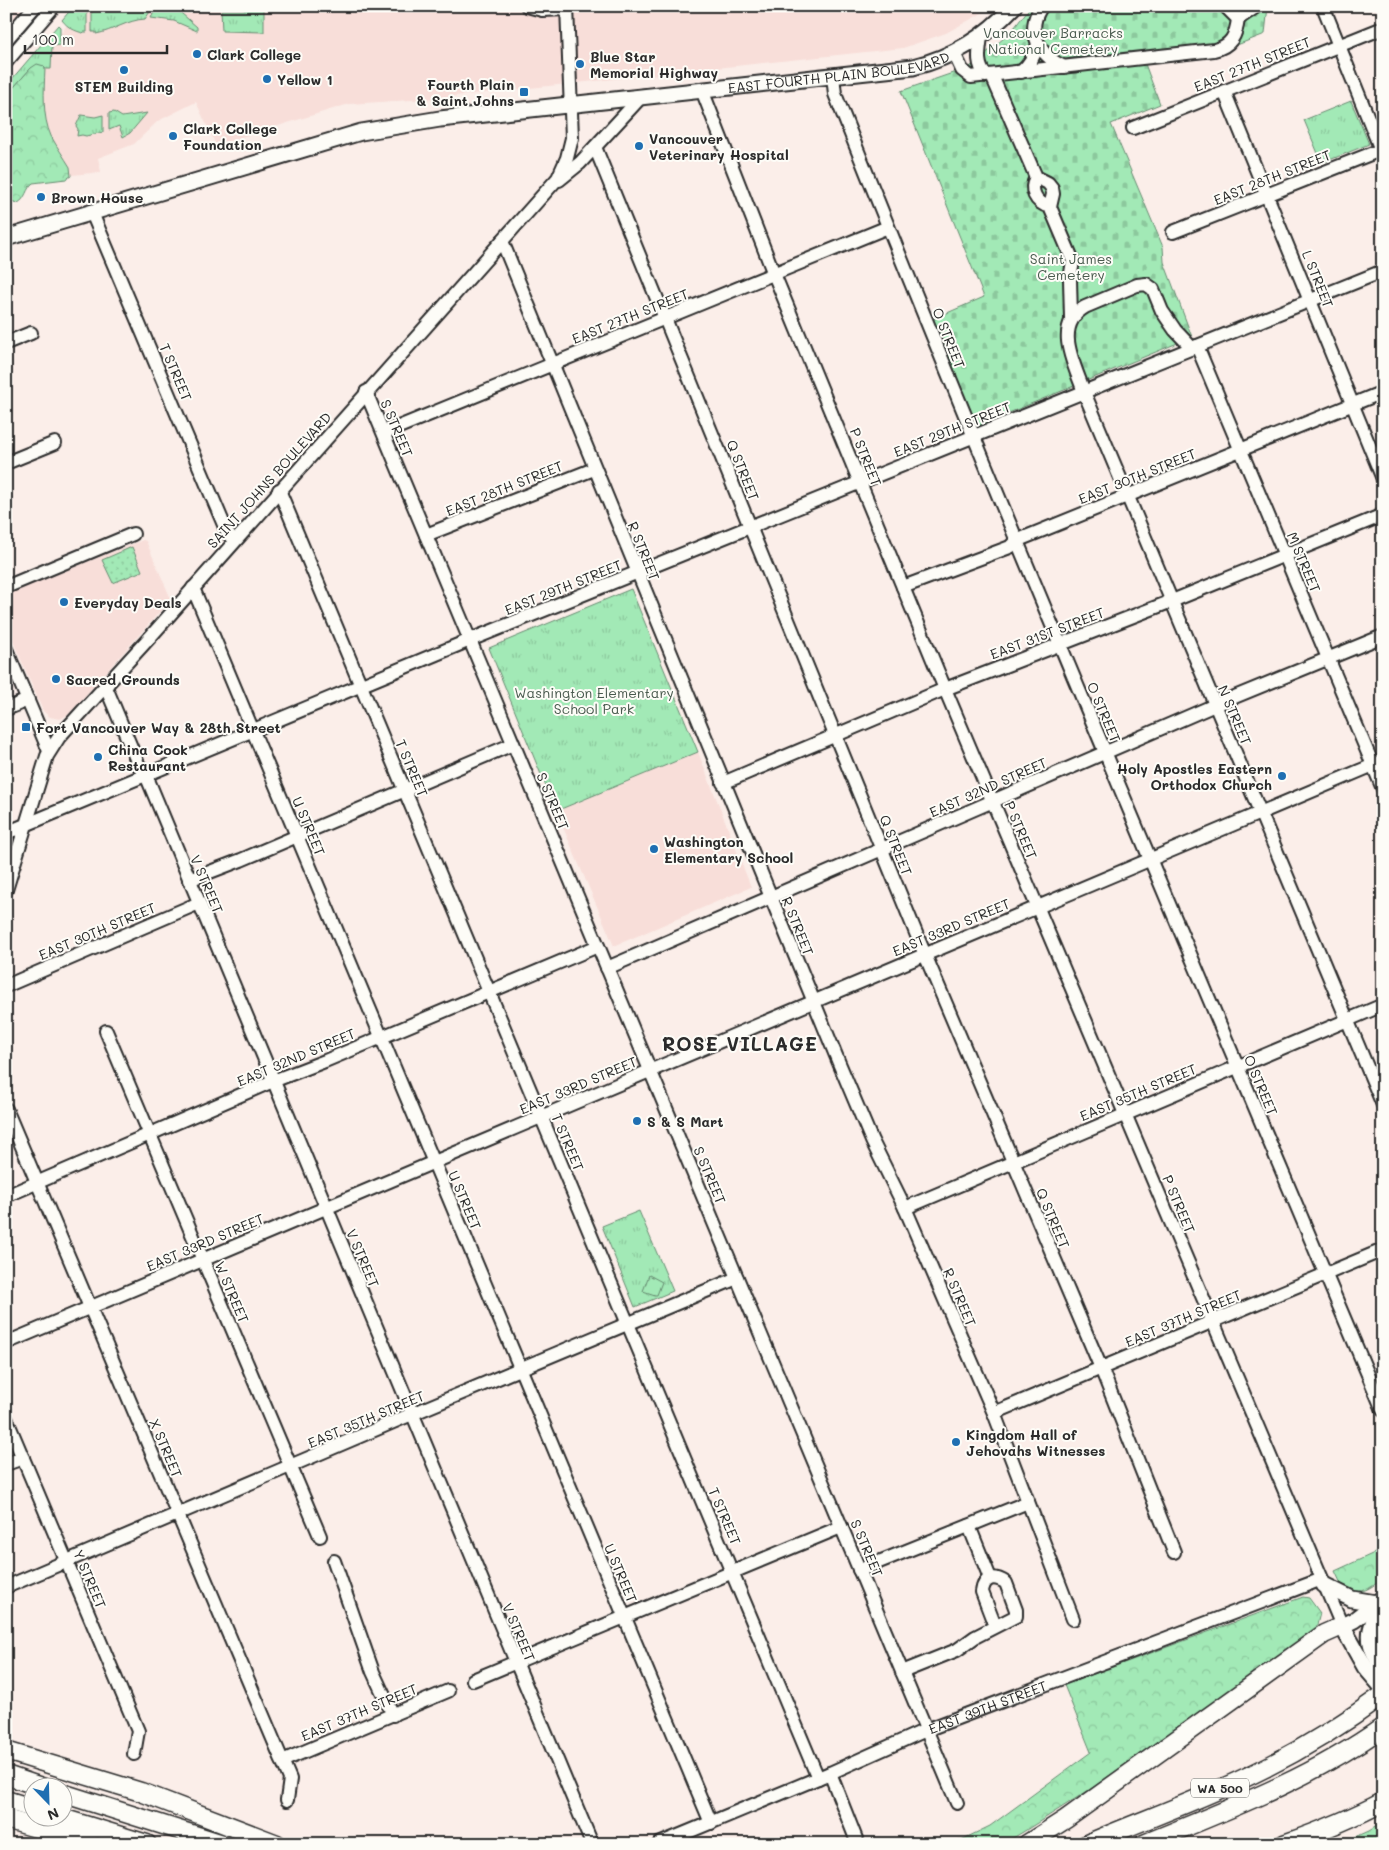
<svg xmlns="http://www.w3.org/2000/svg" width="1389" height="1850" viewBox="0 0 1389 1850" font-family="Mali,sans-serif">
<defs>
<pattern id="grass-tufts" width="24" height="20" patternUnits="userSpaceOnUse" patternTransform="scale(1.25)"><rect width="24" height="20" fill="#a2e9b6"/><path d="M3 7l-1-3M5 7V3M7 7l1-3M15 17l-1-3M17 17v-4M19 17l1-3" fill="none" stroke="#8cc89d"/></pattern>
<pattern id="forest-crowns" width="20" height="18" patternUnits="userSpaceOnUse" patternTransform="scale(1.25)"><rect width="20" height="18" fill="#a2e9b6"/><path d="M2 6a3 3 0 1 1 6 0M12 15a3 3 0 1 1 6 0" fill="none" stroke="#8cc89d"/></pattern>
<pattern id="cemetery-stones" width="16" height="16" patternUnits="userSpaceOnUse" patternTransform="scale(1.25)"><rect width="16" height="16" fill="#a2e9b6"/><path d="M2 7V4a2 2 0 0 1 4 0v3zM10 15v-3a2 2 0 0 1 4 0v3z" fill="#8cc89d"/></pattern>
<pattern id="garden-dots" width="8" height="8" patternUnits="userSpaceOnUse" patternTransform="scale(1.25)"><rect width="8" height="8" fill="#a2e9b6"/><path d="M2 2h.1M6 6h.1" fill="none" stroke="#8cc89d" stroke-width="1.8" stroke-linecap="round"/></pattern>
</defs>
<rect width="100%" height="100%" fill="#fbeee9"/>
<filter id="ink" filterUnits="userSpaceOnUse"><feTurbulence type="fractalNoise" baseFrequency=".02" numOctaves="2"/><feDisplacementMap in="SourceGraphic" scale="10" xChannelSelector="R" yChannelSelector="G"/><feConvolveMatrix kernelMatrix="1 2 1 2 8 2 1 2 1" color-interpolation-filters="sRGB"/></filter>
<g filter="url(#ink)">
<g fill="#f8ded9">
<path d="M6,6H24L6,28Z"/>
<path d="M81,6H989L984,12L946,33L903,48L427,99L349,104L216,145L196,102L158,121L134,144L98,158L101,172L6,182V108Z"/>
<path d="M143,540L146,541L171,599L69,714L60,719L50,717L43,711L6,625V594Z"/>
<path d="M698,752L751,887L614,946L556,811Z"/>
</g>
<g fill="url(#grass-tufts)" stroke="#668a70">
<path d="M74,6H87V32H84L83,33C75,31 68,28 62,20Z"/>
<path d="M92,6H154L145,19C127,20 113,31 96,34V32H92Z"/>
<path d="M157,6H173L197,27V31L174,21L151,18Z"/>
<path d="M246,6H264V32L222,31L221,10H246Z"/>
<path d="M58,25L60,27V45L52,46L51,69H45L44,66L31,68L6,96V86Z"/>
<path d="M1351,101L1369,144L1322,163L1304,120Z"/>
<path d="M114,112L122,117L147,113L130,133L123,137L119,126L109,130V113Z"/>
<path d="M81,115L95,117L103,115V132L86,136L82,135L77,136L78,129L76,126Z"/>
<path d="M631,589L698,752L556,811L489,648Z"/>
<path d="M639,1211L673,1291L635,1307L602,1226Z"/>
</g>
<g fill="url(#forest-crowns)" stroke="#668a70">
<path d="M37,64L44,66L45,69C44,91 42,116 51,136C57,147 64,157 70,167L71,176L66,179L33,183C26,188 26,199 18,203L11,201L6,193V96L31,68Z"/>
<path d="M1383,1549V1579C1365,1591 1363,1595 1342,1586L1335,1571Z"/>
<path d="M1303,1597L1309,1598L1320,1613L1316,1629L1089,1790L1023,1832L1003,1844H953L990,1826L1091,1752L1064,1685Z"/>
<path d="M1383,1822V1844H1340L1369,1831Z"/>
</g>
<path fill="url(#cemetery-stones)" stroke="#668a70" d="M1031,6H1268L1265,34L1209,56L1145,64L1160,104L1111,124L1163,247L1164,262L1192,337L975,427L931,320L984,297L901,91L970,67L1011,32Z"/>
<path fill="url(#garden-dots)" stroke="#668a70" d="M132,547L142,571L113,583L102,560Z"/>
<path fill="#a2e9b6" stroke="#668a70" d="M649,1275L662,1282L657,1295H655L643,1291Z"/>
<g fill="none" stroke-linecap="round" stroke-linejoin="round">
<g stroke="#2b2b2b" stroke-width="16">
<g id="minor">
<path d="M527,6L542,10L566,9"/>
<path d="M1042,6C1024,30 1040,56 1064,67"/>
<path d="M1323,6L1383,155"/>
<path d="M1238,19L1257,6"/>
<path d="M981,37C979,52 976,64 986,76"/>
<path d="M6,40L35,6"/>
<path d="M954,53L962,70L971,77L1214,50C1231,46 1236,36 1238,19L1225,6"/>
<path d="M6,62L54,6"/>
<path d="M1021,72C1030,64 1035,56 1038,44"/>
<path d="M833,76L835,94C1011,536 1198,972 1383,1410"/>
<path d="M992,76L1036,177L1048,183L1052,188L1053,194L1050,207L1073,261L1070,279L1071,318"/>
<path d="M702,90L774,274L945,689L1342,1626"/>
<path d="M1224,91L1383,479"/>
<path d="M1133,128L1383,28"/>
<path d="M595,147L920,943L1101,1368L1174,1552"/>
<path d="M1036,177C1029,190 1035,203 1050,207"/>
<path d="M559,180L580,163L641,97"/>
<path d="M92,213L227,532L234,541"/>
<path d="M1173,232L1383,149"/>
<path d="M502,241L839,1063L872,1141L905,1208L994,1413L1073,1619"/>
<path d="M6,343L31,333"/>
<path d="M1197,346L1383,789"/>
<path d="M1192,348L1175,330L1162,311L1153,289L1146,284L1137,285L1085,307C1052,326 1075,365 1084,392L1383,1105"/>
<path d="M366,392L957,1803"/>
<path d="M384,433L888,227"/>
<path d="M6,463L55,443"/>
<path d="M279,490L818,1778"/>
<path d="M426,535L594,469"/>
<path d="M6,587L133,534"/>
<path d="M903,587L1010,547L1016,541L1383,392"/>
<path d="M193,588L711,1823"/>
<path d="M6,649L49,751"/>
<path d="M105,685L139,766L146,775L592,1844"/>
<path d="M6,709L28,700"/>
<path d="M723,783L945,689L1172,601L1383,515"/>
<path d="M6,833L470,640L1383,271"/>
<path d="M189,880L241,860L513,744"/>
<path d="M6,890L47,756L59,737L151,636L558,178L567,158L572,138L567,6"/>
<path d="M607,968L1215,705L1383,636"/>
<path d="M6,986L199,903"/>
<path d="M106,1031L320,1536"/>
<path d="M6,1109L290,1779L287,1800"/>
<path d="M6,1196L273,1081L325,1061L598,946"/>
<path d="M905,1208L1383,1005"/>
<path d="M6,1343L1383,761"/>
<path d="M994,1413L1383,1250"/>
<path d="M6,1418L138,1731L134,1754"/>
<path d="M6,1464L23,1458"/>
<path d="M969,1526L990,1578"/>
<path d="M334,1561L373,1672L393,1715"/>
<path d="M859,1570L1028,1502"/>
<path d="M6,1587L412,1414L737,1278"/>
<path d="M902,1672L957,1650L975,1637L1016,1616V1610L1006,1583C994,1575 984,1577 982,1592L995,1626"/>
<path d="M473,1680L841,1527"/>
<path d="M282,1761L448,1691"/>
<path d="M830,1773L858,1844"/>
<path id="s1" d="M659,1844L830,1773L926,1730L1322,1579"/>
</g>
</g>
<g stroke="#2b2b2b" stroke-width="19">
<g id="major">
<path id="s2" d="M6,238L361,132L440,119L913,67C954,57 985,37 1014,6"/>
<path d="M1324,1585L1352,1599L1376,1603"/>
<path d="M1383,1598L1354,1620L1342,1626L1365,1667L1383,1688"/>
<path d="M1383,1604C1366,1632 1366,1641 1383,1669"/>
</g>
</g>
<g stroke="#2b2b2b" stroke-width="21">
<g id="highway">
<path d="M6,1751L141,1792L277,1844"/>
<path d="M6,1775L44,1788"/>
<path d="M62,1793L223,1844"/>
<path d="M6,1800L32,1808"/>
<path d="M62,1818L147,1844"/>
<path d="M6,1819L90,1844"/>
<path d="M1027,1844L1066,1819L1324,1634L1342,1626"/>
<path d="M1087,1844C1145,1819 1206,1798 1263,1769C1305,1748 1345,1723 1383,1695"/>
<path d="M1144,1844C1227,1810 1310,1779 1383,1727"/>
<path d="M1284,1844C1318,1832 1351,1819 1383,1802"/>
</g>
</g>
<use href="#minor" stroke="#fdfcf7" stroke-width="12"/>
<use href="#major" stroke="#fdfcf7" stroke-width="15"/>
<use href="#highway" stroke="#fdfcf7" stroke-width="18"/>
</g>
</g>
<g fill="#1f6fb2" stroke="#fdfcf7" stroke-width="2">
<circle cx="197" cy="54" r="5"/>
<circle cx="580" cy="64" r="5"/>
<circle cx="124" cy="70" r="5"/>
<circle cx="267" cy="79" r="5"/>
<rect x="519" y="87" width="10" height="10" rx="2.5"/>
<circle cx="173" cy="136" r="5"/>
<circle cx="639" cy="146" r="5"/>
<circle cx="41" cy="197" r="5"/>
<circle cx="64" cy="602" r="5"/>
<circle cx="56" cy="679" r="5"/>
<rect x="21" y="722" width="10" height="10" rx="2.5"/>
<circle cx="98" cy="757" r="5"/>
<circle cx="1282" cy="776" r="5"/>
<circle cx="654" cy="849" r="5"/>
<circle cx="637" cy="1121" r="5"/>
<circle cx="956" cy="1442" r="5"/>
</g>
<g text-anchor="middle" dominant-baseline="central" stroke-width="4" stroke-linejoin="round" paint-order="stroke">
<rect fill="#fdfcf7" stroke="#6a6a68" stroke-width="1" x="1191" y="1778.5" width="58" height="19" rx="4"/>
<g font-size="12" font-weight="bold" fill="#2b2b2b">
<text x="1220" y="1788">WA 500</text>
</g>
<g font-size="14" fill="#495a4e" stroke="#fdfcf7">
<text x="1053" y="32">Vancouver Barracks<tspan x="1053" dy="16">National Cemetery</tspan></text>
<text x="1071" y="258">Saint James<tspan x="1071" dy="16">Cemetery</tspan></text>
<text x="594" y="692">Washington Elementary<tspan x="594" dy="16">School Park</tspan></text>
</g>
<g font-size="14" font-weight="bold" fill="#2b2b2b" stroke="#fdfcf7" text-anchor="start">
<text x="207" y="54">Clark College</text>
<text x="590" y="56">Blue Star<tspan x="590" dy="16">Memorial Highway</tspan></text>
<text x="277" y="79">Yellow 1</text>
<text x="514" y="84" text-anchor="end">Fourth Plain<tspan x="514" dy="16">&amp; Saint Johns</tspan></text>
<text x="124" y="86" text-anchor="middle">STEM Building</text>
<text x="183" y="128">Clark College<tspan x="183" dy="16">Foundation</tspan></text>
<text x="649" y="138">Vancouver<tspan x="649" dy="16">Veterinary Hospital</tspan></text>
<text x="51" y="197">Brown House</text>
<text x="74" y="602">Everyday Deals</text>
<text x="66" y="679">Sacred Grounds</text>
<text x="36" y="727">Fort Vancouver Way &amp; 28th Street</text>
<text x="108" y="749">China Cook<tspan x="108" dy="16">Restaurant</tspan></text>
<text x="1272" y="768" text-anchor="end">Holy Apostles Eastern<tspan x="1272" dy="16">Orthodox Church</tspan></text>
<text x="664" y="841">Washington<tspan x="664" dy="16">Elementary School</tspan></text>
<text x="647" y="1121">S &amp; S Mart</text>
<text x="966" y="1434">Kingdom Hall of<tspan x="966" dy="16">Jehovahs Witnesses</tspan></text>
</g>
<g font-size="14" fill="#2b2b2b" stroke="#fdfcf7">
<text transform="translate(1252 64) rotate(-22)">EAST 27TH STREET</text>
<text stroke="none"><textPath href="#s2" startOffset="852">EAST FOURTH PLAIN BOULEVARD</textPath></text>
<text transform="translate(1272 177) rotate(-22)">EAST 28TH STREET</text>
<text transform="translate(1318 279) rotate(68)">L STREET</text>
<text transform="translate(630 316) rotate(-22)">EAST 27TH STREET</text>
<text transform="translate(949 338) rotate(68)">O STREET</text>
<text transform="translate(176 372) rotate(67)">T STREET</text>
<text transform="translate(397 428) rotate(67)">S STREET</text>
<text transform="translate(952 429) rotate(-22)">EAST 29TH STREET</text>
<text transform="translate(866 457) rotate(68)">P STREET</text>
<text transform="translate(743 470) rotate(68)">Q STREET</text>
<text transform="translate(1137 476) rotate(-22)">EAST 30TH STREET</text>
<text transform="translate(269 480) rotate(-48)">SAINT JOHNS BOULEVARD</text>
<text transform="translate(504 488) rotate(-22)">EAST 28TH STREET</text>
<text transform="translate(644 551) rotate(68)">R STREET</text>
<text transform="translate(1304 562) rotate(67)">M STREET</text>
<text transform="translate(563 587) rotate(-22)">EAST 29TH STREET</text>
<text transform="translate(1047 633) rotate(-21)">EAST 31ST STREET</text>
<text transform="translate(1104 712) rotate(67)">O STREET</text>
<text transform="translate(1235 715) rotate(67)">N STREET</text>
<text transform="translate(412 768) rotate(67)">T STREET</text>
<text transform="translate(988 787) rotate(-24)">EAST 32ND STREET</text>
<text transform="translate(553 801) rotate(67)">S STREET</text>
<text transform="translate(309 826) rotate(67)">U STREET</text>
<text transform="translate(1021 830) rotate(67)">P STREET</text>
<text transform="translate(896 845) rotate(68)">Q STREET</text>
<text transform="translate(207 884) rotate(67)">V STREET</text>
<text transform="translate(798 926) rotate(68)">R STREET</text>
<text transform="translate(951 927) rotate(-23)">EAST 33RD STREET</text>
<text transform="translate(97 931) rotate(-23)">EAST 30TH STREET</text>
<text transform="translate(296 1057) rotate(-23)">EAST 32ND STREET</text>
<text transform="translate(578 1085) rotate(-23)">EAST 33RD STREET</text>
<text transform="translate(1261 1085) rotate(67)">O STREET</text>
<text transform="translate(1138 1092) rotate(-23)">EAST 35TH STREET</text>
<text transform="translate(568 1142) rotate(67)">T STREET</text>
<text transform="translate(710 1175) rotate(67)">S STREET</text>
<text transform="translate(465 1200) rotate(67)">U STREET</text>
<text transform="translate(1179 1204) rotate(67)">P STREET</text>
<text transform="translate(1053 1218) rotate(67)">Q STREET</text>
<text transform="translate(205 1242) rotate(-23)">EAST 33RD STREET</text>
<text transform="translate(363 1258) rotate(67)">V STREET</text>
<text transform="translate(232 1292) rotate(67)">W STREET</text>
<text transform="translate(960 1297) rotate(67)">R STREET</text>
<text transform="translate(1183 1318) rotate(-23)">EAST 37TH STREET</text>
<text transform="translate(366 1419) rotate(-23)">EAST 35TH STREET</text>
<text transform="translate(166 1448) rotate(67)">X STREET</text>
<text transform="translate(725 1516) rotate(67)">T STREET</text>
<text transform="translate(867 1548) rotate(67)">S STREET</text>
<text transform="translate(621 1573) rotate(67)">U STREET</text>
<text transform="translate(90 1579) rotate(67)">Y STREET</text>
<text transform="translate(519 1632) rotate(67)">V STREET</text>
<text stroke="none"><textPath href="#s1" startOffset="356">EAST 39TH STREET</textPath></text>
<text transform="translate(359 1712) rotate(-23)">EAST 37TH STREET</text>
</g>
<g font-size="19" font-weight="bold" letter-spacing="1" fill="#2b2b2b" stroke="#fdfcf7">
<text x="740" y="1043">ROSE VILLAGE</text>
</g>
</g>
<rect width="1389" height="1850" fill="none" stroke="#fdfcf7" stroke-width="25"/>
<rect x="12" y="12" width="1364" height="1825" fill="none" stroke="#2b2b2b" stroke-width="2" filter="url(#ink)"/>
<g transform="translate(48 1802) rotate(157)"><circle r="24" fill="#fdfcf7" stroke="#a9a8a5"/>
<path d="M0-4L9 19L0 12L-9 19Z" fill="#1f6fb2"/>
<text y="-8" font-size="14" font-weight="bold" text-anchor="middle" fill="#2b2b2b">N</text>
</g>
<path d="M25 45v8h142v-8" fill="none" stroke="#2b2b2b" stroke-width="2.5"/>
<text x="32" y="45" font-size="15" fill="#2b2b2b" stroke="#fdfcf7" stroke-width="4" paint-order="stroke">100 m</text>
</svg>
